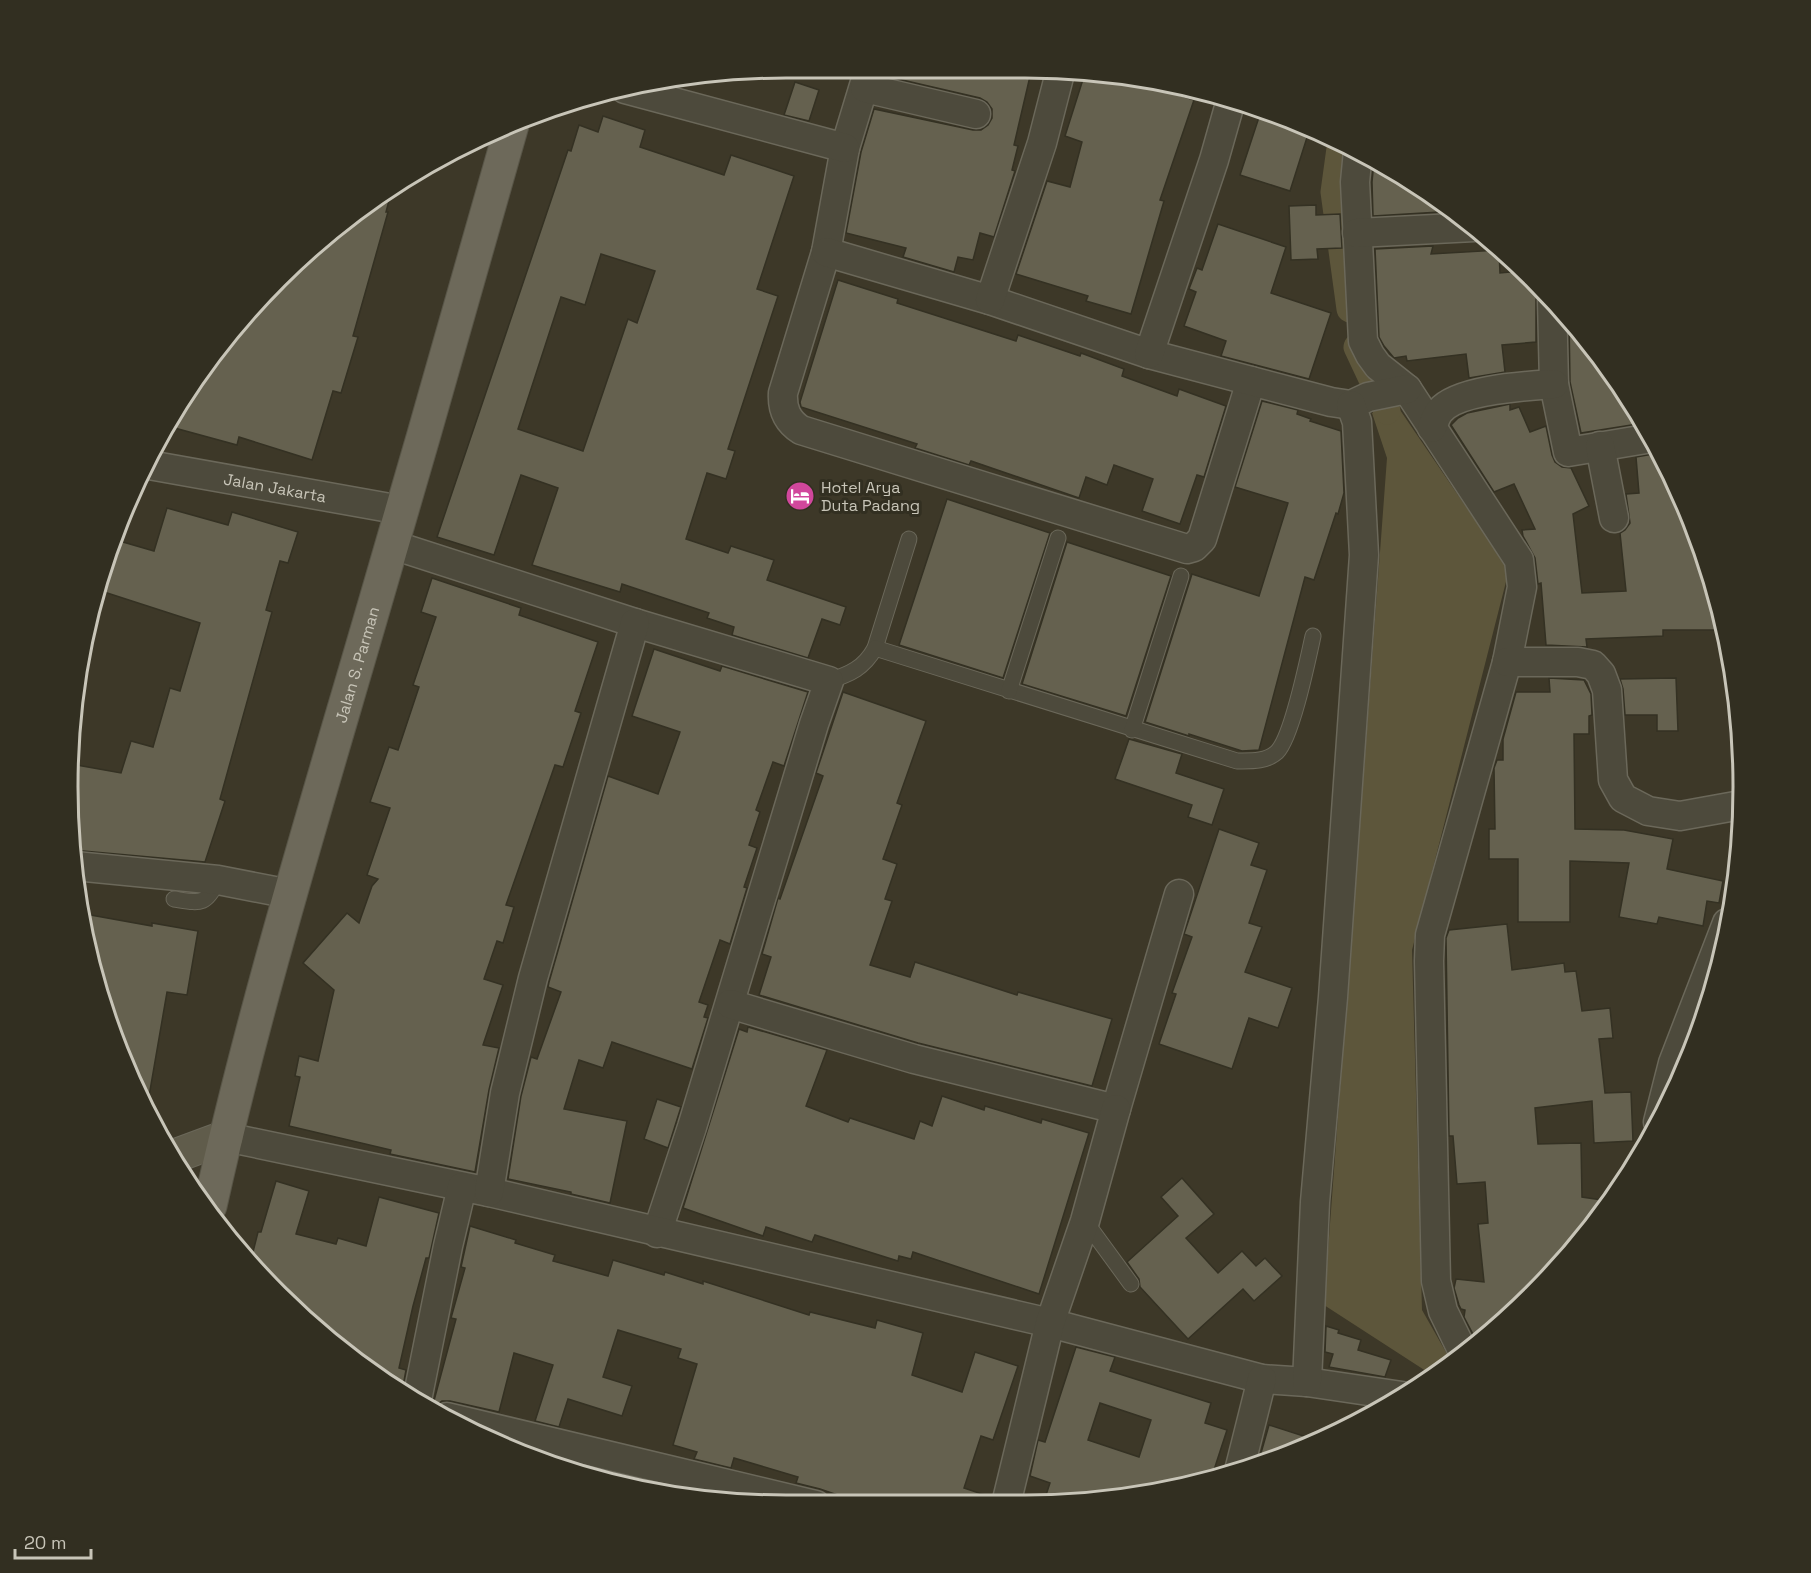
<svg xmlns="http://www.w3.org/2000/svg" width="1811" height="1573" viewBox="0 0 1811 1573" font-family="'Space Grotesk',sans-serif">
<rect width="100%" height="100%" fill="#3d3828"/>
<path fill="#5d563b" d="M1400,410L1509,570L1412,950L1422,1310L1451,1361L1429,1377V1373L1324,1305L1387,458L1372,413Z"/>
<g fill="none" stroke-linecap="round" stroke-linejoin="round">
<g stroke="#5d563b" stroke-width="27">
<path d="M1341,141L1334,192L1350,309"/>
<path d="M1357,347L1387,411"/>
</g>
</g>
<g fill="#65614f" stroke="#343123" stroke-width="1.5" fill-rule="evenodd">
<path d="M901,70L1031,72L1014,145L1018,146L1012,170L1015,171L994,237L980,233L973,260L958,257L954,272L903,257L906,248L846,233L861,152L874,109L973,130H981L988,125L992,118V109L987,102L980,98L898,79Z"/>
<path d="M1085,73L1119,74L1134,77L1133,80L1194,100L1160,200L1164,201L1131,314L1086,301L1088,296L1016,274L1047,181L1070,187L1082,142L1065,136Z"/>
<path d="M795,82L819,90L809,121L784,115Z"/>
<path d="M1262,108L1310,128L1290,191L1240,175Z"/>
<path d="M603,116L645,130L640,147L724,175L731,155L794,176L757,289L778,296L728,449L735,451L726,479L707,473L686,539L728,553L731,546L774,560L767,580L846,607L840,625L822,619L808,658L732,635L734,627L707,618L709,613L622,584L620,592L532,565L558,488L521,475L494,555L437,537L568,150L571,151L579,125L598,132ZM601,254L655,271L637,323L628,319L583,451L518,429L561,297L585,305Z"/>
<path d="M1374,161L1442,203L1440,212L1373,216L1372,182Z"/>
<path d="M391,193L386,212H388L353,336L358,337L341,393L333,391L312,460L239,437L237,445L171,427L216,349L313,246Z"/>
<path d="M1316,205V215L1340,214L1342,248L1317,249L1318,259L1291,260L1289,206Z"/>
<path d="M1218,224L1286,247L1271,293L1331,313L1309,379L1221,356L1226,341L1184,326L1196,292L1189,289L1197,268L1202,270Z"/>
<path d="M1433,246L1431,254L1499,250L1500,273L1521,271L1540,289L1536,300V342L1502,345L1505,372L1469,378L1466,354L1407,361L1406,356L1394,358L1384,346L1379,337L1375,249Z"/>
<path d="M838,280L898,299L897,303L1016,341L1018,335L1080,356L1081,353L1124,369L1122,376L1177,396L1179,389L1226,406L1204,477L1197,475L1180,524L1142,511L1153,479L1114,465L1107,485L1086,477L1079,498L971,461L969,465L915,448L917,444L801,407L800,402Z"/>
<path d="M1569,318L1609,373L1644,423L1581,433L1570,382Z"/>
<path d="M1262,401L1298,410L1297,414L1311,419L1310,421L1341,431L1344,493L1338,514L1336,513L1314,580L1305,577L1259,750L1242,751L1189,734V736L1145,722L1192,574L1259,596L1288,503L1235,487Z"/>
<path d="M1510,404V410L1519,407L1530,432L1546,426L1552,455L1555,462L1562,467L1571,468L1589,506L1573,514L1582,593L1626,591L1620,533L1625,530L1630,523L1626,494L1639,493L1636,457L1659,453L1668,473L1669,490L1675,489L1705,556L1723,630H1663V636L1586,639L1587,647L1546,645L1541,583L1538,584L1535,558L1523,536L1522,530L1535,529L1514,484L1494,492L1451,425L1458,418L1467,413Z"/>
<path d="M947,499L1050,533L1003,678L899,645Z"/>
<path d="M167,508L228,525L232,512L298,532L288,563L280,561L266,610L272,612L220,799L225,801L205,862L72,850L69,834L71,764L121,773L131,741L153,747L170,688L180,691L200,623L101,591L116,540L154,551Z"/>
<path d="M1067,542L1171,576L1126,716L1022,684Z"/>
<path d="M432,578L521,608L519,615L598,642L575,711L581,713L563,767L555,765L506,905L514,907L503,943L497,941L484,979L503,985L483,1045L499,1048L489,1090L475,1172L390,1154L391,1150L289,1126L300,1077L295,1076L299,1056L318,1061L334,990L303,963L347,913L359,923L372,886L378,879L367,875L390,808L370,802L389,747L398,750L419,687L413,685L436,617L421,612Z"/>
<path d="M654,649L720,671L722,666L808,692L784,766L773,762L756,810L760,812L749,845L757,848L744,887L747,888L730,944L720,940L699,1002L708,1005L704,1017L708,1018L692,1069L612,1042L603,1068L579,1060L564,1109L627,1121L610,1203L571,1194V1192L508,1179L521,1096L531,1057L537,1059L561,992L548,987L549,982L608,776L658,794L680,732L632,716Z"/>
<path d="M1549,678L1584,680L1591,694L1592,715L1589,716V734H1574L1575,829L1624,830L1673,839L1667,869L1723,881L1719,903L1707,901L1703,926L1659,917L1657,924L1619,917L1629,863L1570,861V922H1518V859H1489V829H1495L1494,768L1497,760H1503V739L1516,692H1550Z"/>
<path d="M1676,678L1678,731H1657V715H1625L1623,689L1620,679Z"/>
<path d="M843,692L926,721L897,803L902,805L883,859L897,864L885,899L892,901L870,965L910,977L915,962L1017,995L1018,992L1112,1019L1092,1086L918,1043L759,995L771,957L762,954L778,898L780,899L823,776L816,773Z"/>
<path d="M1129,739L1182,754L1176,773L1224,789L1212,825L1188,817L1192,805L1115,779Z"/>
<path d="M1219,829L1259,843L1251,865L1267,870L1249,923L1262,927L1245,972L1292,988L1278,1028L1249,1018L1232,1069L1159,1044L1176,994L1172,993L1192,937L1184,934Z"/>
<path d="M85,914L152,926V923L198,931L187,995L167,992L147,1108L106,1017Z"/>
<path d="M1507,924L1512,970L1564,963L1565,972L1576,971L1582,1011L1610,1008L1613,1038L1599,1039L1605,1093L1631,1092L1633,1141L1594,1143L1592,1101L1535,1108L1538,1144L1581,1143L1582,1197L1609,1201L1595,1224L1498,1327L1482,1339L1475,1338L1464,1317L1465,1310L1461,1309L1459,1305L1454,1288L1456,1279L1484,1282L1478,1224L1488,1223L1485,1182L1457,1184L1453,1136H1449L1446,938L1449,930Z"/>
<path d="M748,1027L827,1050L806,1106L848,1122L850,1118L914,1139L920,1121L932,1126L942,1096L984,1110L985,1106L1041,1123L1042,1119L1089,1133L1039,1294L913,1252L911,1259L899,1256L898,1261L815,1235L812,1242L766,1227L763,1236L683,1208L739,1029L747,1032Z"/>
<path d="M657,1099L681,1107L668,1148L644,1139Z"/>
<path d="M1182,1178L1214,1214L1186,1238L1218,1273L1242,1251L1256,1266L1265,1258L1282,1276L1254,1301L1243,1289L1188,1339L1140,1287L1139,1279L1127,1262L1178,1216L1161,1197Z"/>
<path d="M276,1181L309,1191L296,1234L336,1244L338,1238L366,1246L379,1197L439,1213L429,1258H426L413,1306L399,1368L406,1370L402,1392L387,1384L278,1295L251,1260L258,1232H261Z"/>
<path d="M470,1226L516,1240L515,1243L555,1255L553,1261L608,1276L613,1260L664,1275L665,1272L703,1284V1281L809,1315L810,1312L875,1328L877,1320L923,1333L912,1375L962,1392L975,1352L1018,1366L993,1440L981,1436L964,1488L991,1497L990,1504L867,1505L820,1489L796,1483L798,1477L734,1458L731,1468L694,1459L697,1452L673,1445L697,1364L678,1358L681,1349L618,1330L603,1377L632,1386L622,1416L568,1399L559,1427L535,1421L553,1365L514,1353L499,1412L450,1401H442L432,1408L456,1319L451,1318L465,1268L461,1267Z"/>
<path d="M1326,1326L1339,1330L1338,1333L1361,1340L1358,1350L1391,1360L1385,1377L1329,1367L1333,1354L1325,1352Z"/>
<path d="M1076,1347L1115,1357L1110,1371L1211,1403L1205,1423L1227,1430L1212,1476L1072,1504H1043L1050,1483L1030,1476L1038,1440L1045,1442ZM1100,1403L1151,1420L1139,1457L1088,1440Z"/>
<path d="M1269,1425L1316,1440L1257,1467Z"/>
</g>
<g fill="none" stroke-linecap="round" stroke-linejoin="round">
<g stroke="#6b685a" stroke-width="17">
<g id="service">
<path d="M875,648L909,539"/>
<path d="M829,681C850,674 864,668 875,648L1237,761C1251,761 1266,762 1277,752C1292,737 1308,659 1313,636"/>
<path d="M1009,691L1058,538"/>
<path d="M1132,730L1181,576"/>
<path d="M174,899C200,903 206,906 218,880"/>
<path d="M1085,1221L1131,1284"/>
</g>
</g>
<g stroke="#6b685a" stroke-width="31">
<g id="minor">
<path d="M869,69L845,148L826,252L783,393C782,409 787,421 801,430L1187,549L1194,547L1202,539L1251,381"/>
<path d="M865,88L976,114"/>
<path d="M625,89L845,148"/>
<path d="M1358,151L1355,182L1363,341L1370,355L1378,366L1407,389L1519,560L1522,587L1507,662L1430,935L1429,961L1436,1281L1443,1311L1463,1352"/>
<path d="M1357,233L1474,227"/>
<path d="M826,252L990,300L1149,354L1331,402L1351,405L1368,397L1407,389"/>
<path d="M990,300L1042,143L1060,73"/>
<path d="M1552,300L1554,384L1568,452L1652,438"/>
<path d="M1149,354L1214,160L1231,100"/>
<path d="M1432,428C1434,423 1436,415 1440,411C1458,389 1527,386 1554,384"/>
<path d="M1600,446L1614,518"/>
<path id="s1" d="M149,465L401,510"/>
<path d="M393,545L635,623L829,681L814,724L692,1127L657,1233"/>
<path d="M1507,662H1578L1593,665L1601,674L1607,690L1613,780L1623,798L1648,811L1680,816L1741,805"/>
<path d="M75,866L218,880L290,894"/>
<path d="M730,1004L914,1059L1116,1109L1179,894"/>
<path d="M1658,1122L1673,1063L1727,923"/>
<path d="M226,1137L489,1192L1050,1323L1262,1379L1307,1382L1402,1396"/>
<path d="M489,1192L505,1093L533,978L635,623"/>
<path d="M1307,1382L1315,1202L1333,997L1364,555L1357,422L1351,405"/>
<path d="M417,1400L448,1246L462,1187"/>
<path d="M447,1417L816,1505"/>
<path d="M1239,1471L1262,1379"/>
<path d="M1006,1504L1050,1323L1085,1221L1116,1109"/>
</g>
</g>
<g stroke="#6b685a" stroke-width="35">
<path id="secondary" d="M172,1157L226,1137"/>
</g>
<g stroke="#595648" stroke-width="35">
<g id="primary">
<path id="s2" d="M210,1206C255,1003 317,803 375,603C422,444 466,285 512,125"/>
</g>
</g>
<use href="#service" stroke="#4d4a3c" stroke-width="15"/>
<use href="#minor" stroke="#4d4a3c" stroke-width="28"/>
<use href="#secondary" stroke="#605c4b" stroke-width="33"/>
<use href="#primary" stroke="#6d695a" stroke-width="33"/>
</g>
<defs>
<g id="hotel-disc" transform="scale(1.5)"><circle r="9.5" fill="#d1479c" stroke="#322f21"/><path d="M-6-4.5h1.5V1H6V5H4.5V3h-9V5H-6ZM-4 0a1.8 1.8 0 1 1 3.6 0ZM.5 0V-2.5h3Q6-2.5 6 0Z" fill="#fff"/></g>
</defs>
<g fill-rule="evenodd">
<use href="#hotel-disc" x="800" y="496"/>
</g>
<g text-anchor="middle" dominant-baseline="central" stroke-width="6" stroke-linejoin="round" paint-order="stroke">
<g font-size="16" fill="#c8c5b8" stroke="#322f21" text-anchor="start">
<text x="821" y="487">Hotel Arya<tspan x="821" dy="18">Duta Padang</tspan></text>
</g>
<g font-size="16" fill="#c8c5b8" stroke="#322f21">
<text stroke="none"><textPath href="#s1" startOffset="128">Jalan Jakarta</textPath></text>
<text stroke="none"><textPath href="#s2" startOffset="561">Jalan S. Parman</textPath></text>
</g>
</g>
<path d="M0 0H1811V1573H0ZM786 78H1025A708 708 0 0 1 1733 786V787A708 708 0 0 1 1025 1495H786A708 708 0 0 1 78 787V786A708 708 0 0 1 786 78Z" fill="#322f21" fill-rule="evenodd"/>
<path fill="none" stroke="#c8c5b8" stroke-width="3" d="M786 78H1025A708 708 0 0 1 1733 786V787A708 708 0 0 1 1025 1495H786A708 708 0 0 1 78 787V786A708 708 0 0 1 786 78Z"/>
<path d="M15 1549v9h76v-9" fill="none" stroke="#c8c5b8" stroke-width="3"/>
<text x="24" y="1549" font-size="18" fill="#c8c5b8" stroke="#322f21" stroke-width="4.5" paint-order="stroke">20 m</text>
</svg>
